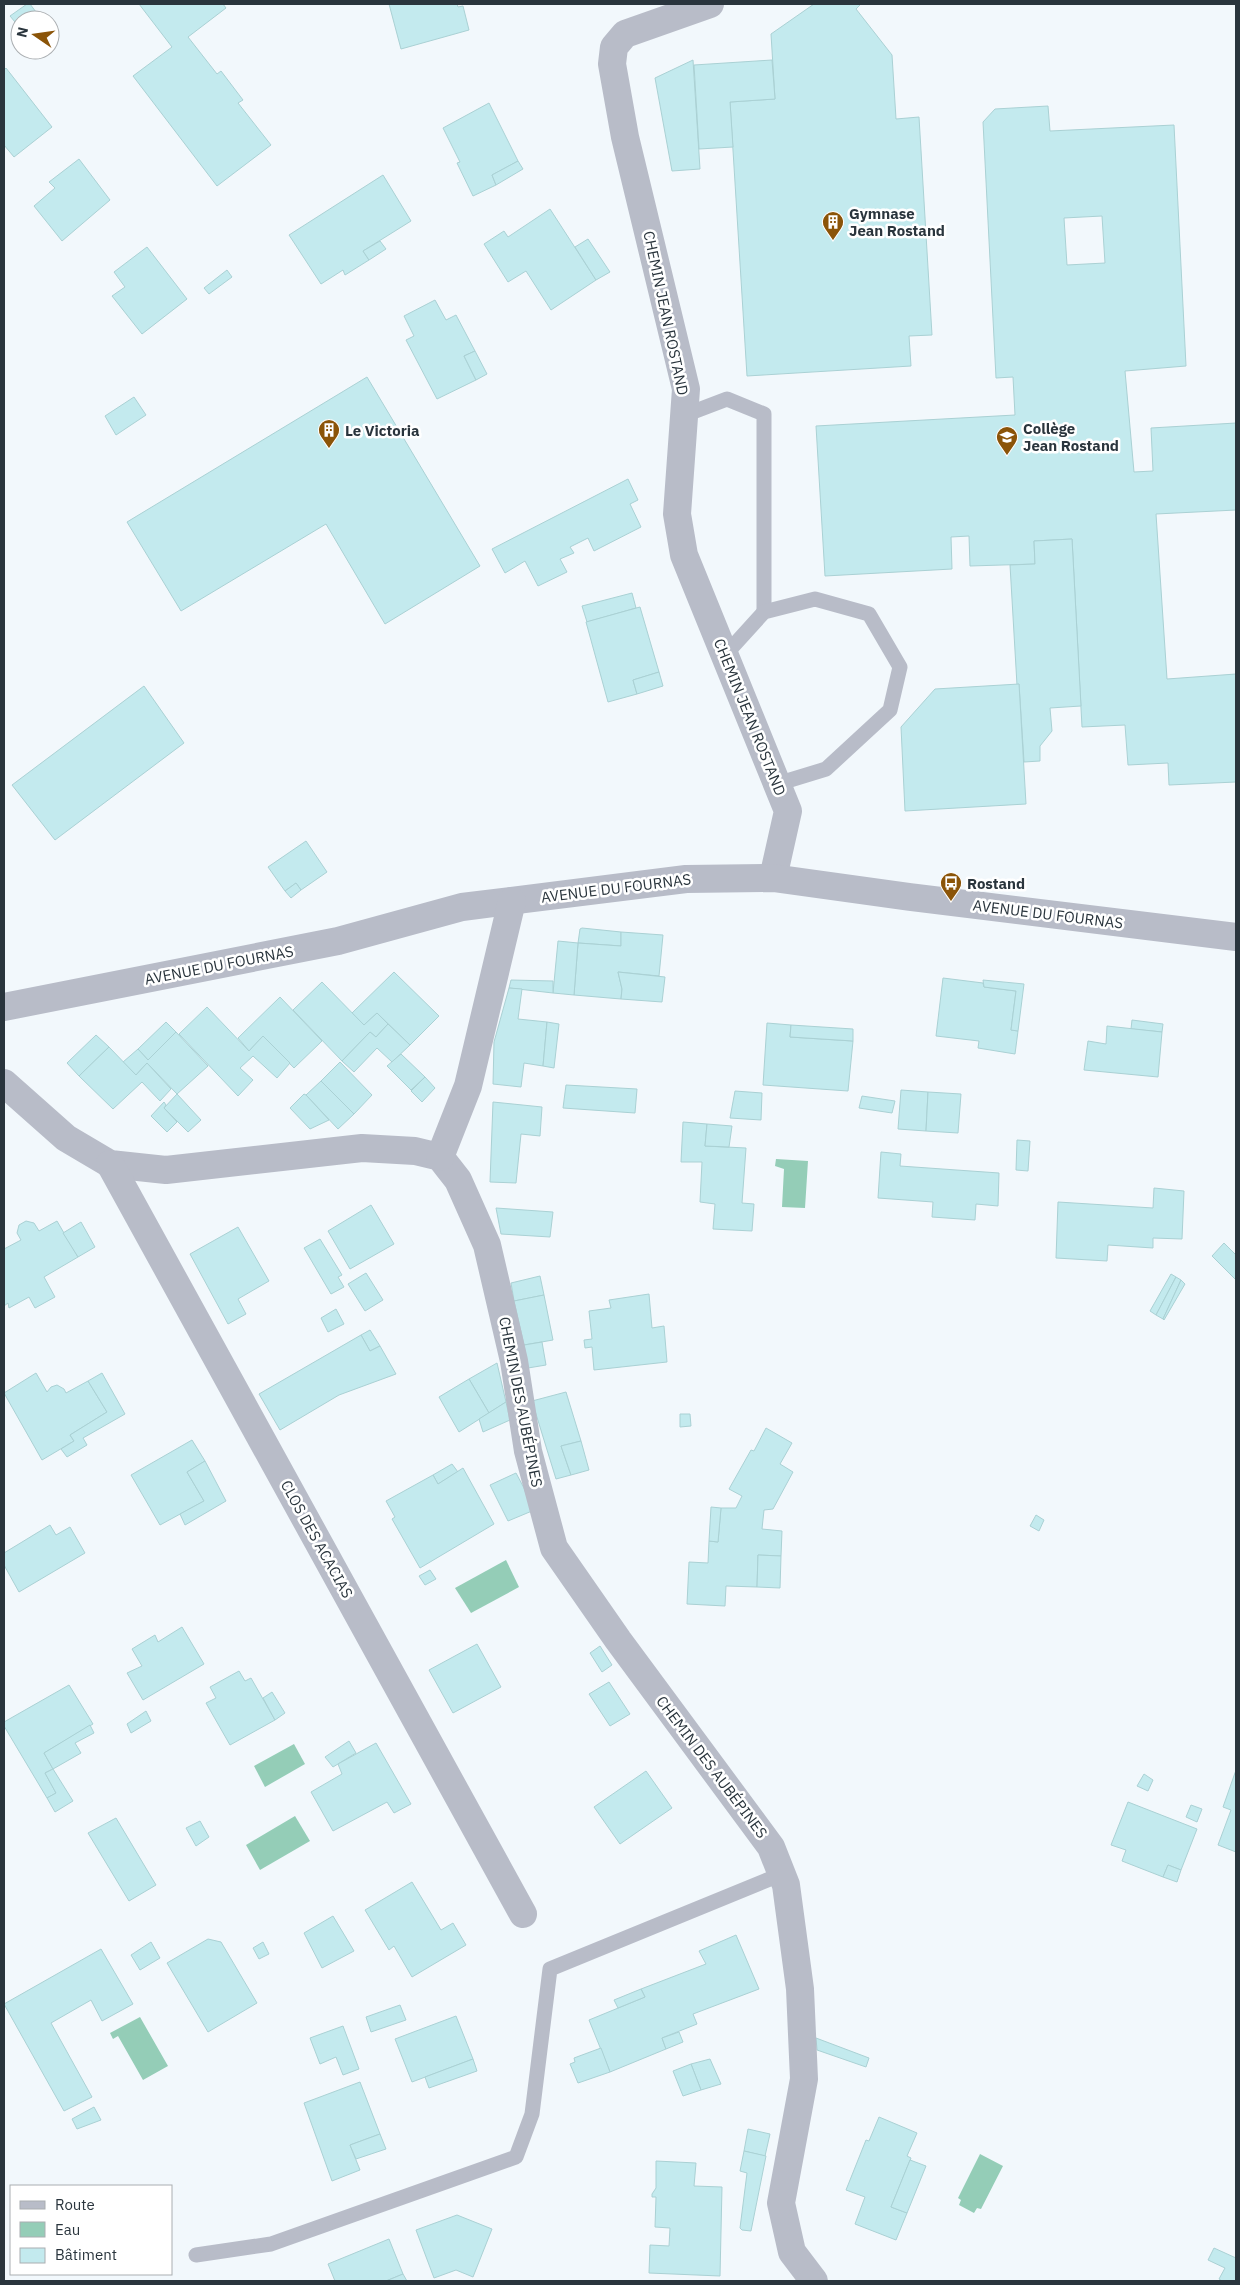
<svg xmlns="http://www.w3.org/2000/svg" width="1240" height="2285" viewBox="0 0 1240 2285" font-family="'IBM Plex Sans',sans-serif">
<rect width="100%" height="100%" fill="#f2f8fc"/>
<g fill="#94cdb7">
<path d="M776,1159L808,1161L805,1208L782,1207L784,1169L775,1166Z"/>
<path d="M506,1560L519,1587L471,1613L455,1588Z"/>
<path d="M294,1744L305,1764L265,1787L254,1766Z"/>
<path d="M295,1816L310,1841L260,1870L246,1845Z"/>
<path d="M140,2017L168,2066L143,2080L118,2036L113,2039L110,2033Z"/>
<path d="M980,2154L1003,2166L981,2209L977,2208L974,2213L959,2205L961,2200L958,2198Z"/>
</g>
<g fill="#c3eaee" stroke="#aad1d4" fill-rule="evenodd">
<path d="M27,4H30L42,20H20V28L10,16Z"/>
<path d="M139,4H223L226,8L188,37L217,74L221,71L243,100L238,103L271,145L217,186L133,76L172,47Z"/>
<path d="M389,4H457L458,7L463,6L469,30L401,49Z"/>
<path d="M814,4H859L860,5L856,9L892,55L896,119L919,117L932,335L909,336L911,366L747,376L730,102L775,99L771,34Z"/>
<path d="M693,60L700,169L672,171L655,78Z"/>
<path d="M772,60L775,99L730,102L733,147L699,149L694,65Z"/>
<path d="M6,68L52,127L14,157L4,145V70Z"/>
<path d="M489,103L518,161L492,175L496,185L473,196L457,163L460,162L443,128Z"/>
<path d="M1048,106L1050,131L1174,125L1186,366L1125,371L1134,472L1153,471L1151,428L1236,423V510L1156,514L1167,679L1236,674V782L1169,785L1168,763L1128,765L1125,725L1082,727L1072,539L1034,541L1035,564L970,566L969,536L951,537L952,569L825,576L816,426L1015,415L1013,377L996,378L983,122L995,109ZM1102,216L1105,263L1067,265L1064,218Z"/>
<path d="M79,159L110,200L62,241L34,206L55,188L49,182Z"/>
<path d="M518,161L523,169L496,185L492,175Z"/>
<path d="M383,175L411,221L363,251L369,260L345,275L343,270L321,284L289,235Z"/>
<path d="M550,209L596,280L551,310L526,271L508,282L484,244L504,231L508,237Z"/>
<path d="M588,239L610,272L596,280L575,247Z"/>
<path d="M380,241L386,249L369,260L363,251Z"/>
<path d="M147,247L187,299L142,334L112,296L125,287L114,272Z"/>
<path d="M227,270L232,277L209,294L204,288Z"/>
<path d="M435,300L446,320L456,315L475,351L464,356L476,380L437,399L406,340L414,336L404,316Z"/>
<path d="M475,351L487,374L476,380L464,356Z"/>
<path d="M367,377L480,566L385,624L326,524L181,611L127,522Z"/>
<path d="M134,397L146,415L116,435L105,416Z"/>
<path d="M628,479L638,500L630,504L641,527L594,551L588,538L570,547L574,553L560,559L567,572L538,586L525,561L505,573L492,549Z"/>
<path d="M1072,539L1081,706L1050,708L1052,731L1040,746V761L1024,762L1019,684L1017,685L1010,565L1035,564L1034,541Z"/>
<path d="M632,593L636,608L587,622L582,606Z"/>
<path d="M640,607L659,672L633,680L637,694L608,702L586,622Z"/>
<path d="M659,672L663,686L637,694L633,680Z"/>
<path d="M1019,684L1026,804L905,811L901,727L935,689Z"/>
<path d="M144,686L184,743L55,840L12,785Z"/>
<path d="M306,841L327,872L301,890L296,883L285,891L268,867Z"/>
<path d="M296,883L301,890L291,898L285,891Z"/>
<path d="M582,928L621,932V946L578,943L580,929Z"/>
<path d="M621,932L663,935L659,976L618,972L622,989L621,999L574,995L578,943L621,946Z"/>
<path d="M558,941L578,943L574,995L553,993Z"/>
<path d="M394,972L439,1016L410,1045L377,1013L364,1025L352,1013Z"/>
<path d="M618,972L665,977L662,1002L621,999L622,989Z"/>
<path d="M943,978L983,983L984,987L1016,991L1011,1030L1018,1031L1015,1054L978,1048L979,1041L936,1036Z"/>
<path d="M511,980L553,981V993L509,988Z"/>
<path d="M983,980L1024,984L1018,1031L1011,1030L1016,991L984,987Z"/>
<path d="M322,982L364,1025L377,1013L388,1024L376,1037L370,1032L342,1061L293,1010Z"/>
<path d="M509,988L522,989L518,1019L547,1022L543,1066L524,1063L521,1087L493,1084L494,1042Z"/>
<path d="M280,997L322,1041L294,1068L263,1036L249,1051L238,1038Z"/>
<path d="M207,1007L249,1051L263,1036L290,1063L277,1078L253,1056L240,1068L253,1080L238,1096L179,1034Z"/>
<path d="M1132,1020L1163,1024L1162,1032L1131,1029Z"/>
<path d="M166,1022L176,1032L148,1060L138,1049Z"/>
<path d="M547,1022L559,1024L554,1068L543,1066Z"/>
<path d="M767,1023L791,1025L790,1037L853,1041L848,1091L763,1085Z"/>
<path d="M388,1024L410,1045L392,1062L377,1048L354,1072L342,1061L370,1032L376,1037Z"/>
<path d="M791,1025L853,1029V1041L790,1037Z"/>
<path d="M1107,1026L1162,1032L1158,1077L1084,1070L1088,1041L1106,1044Z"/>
<path d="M176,1032L208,1066L177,1094L147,1063L136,1075L123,1062L138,1049L148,1060Z"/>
<path d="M96,1035L109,1047L79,1076L67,1063Z"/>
<path d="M109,1047L136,1075L147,1063L171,1089L160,1101L142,1082L113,1109L79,1076Z"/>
<path d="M401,1054L425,1077L411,1090L387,1066Z"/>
<path d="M340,1062L372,1095L354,1114L321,1081Z"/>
<path d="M425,1077L435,1088L422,1102L411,1091Z"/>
<path d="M321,1081L354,1114L338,1129L306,1095Z"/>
<path d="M566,1085L637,1089L635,1113L563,1108Z"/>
<path d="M901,1090L928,1092L926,1131L898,1129Z"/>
<path d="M735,1091L762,1093L761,1120L730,1118Z"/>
<path d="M928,1092L961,1094L958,1133L926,1131Z"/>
<path d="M177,1094L201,1120L188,1132L164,1108Z"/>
<path d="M304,1094L306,1095L329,1120L310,1129L290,1108Z"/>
<path d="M862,1096L895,1101L892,1113L859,1108Z"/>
<path d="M164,1102L166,1105L164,1108L177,1122L167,1132L151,1116Z"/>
<path d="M493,1102L542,1107L540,1136L521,1134L516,1183L490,1182Z"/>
<path d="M683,1122L707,1124L705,1146L746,1148L742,1203L754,1204L752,1231L713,1229L715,1204L700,1202L702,1162H681Z"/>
<path d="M707,1124L732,1126L729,1147L705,1146Z"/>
<path d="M1017,1140L1030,1141L1028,1171L1016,1170Z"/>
<path d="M881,1152L901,1154L900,1166L999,1173L998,1206L976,1204L975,1220L932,1217L933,1202L878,1198Z"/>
<path d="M1154,1188L1184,1191L1182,1239L1153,1238V1248L1108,1245L1107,1261L1056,1258L1058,1202L1153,1208Z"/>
<path d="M371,1205L394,1244L350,1269L328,1231Z"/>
<path d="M496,1208L553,1212L550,1237L501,1234Z"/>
<path d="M26,1221L34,1223L39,1231L57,1221L78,1257L44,1277L55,1297L35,1308L29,1297L9,1308L8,1303L4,1306V1249L21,1240L17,1233L19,1225Z"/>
<path d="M81,1222L95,1247L78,1257L63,1233Z"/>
<path d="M238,1227L269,1281L238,1299L246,1314L228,1324L190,1254Z"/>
<path d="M320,1239L342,1275L338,1277L344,1287L331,1294L304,1248Z"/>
<path d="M1224,1243L1236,1255V1280L1212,1256Z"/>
<path d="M366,1273L383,1300L365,1311L348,1284Z"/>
<path d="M1171,1274L1176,1277L1156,1315L1150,1311Z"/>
<path d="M540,1276L544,1295L514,1301L511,1283Z"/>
<path d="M1176,1277L1181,1280L1163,1319L1156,1315Z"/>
<path d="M1181,1280L1185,1284L1164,1320L1163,1319Z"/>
<path d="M649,1294L652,1328L664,1326L667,1362L594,1370L592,1347L585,1348L584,1340L592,1339L589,1311L611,1308L609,1300Z"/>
<path d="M544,1295L553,1340L524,1345L514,1301Z"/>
<path d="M336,1309L344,1324L328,1332L321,1318Z"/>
<path d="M370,1330L380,1346L370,1351L361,1335Z"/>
<path d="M361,1335L370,1351L380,1346L396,1374L339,1395L280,1430L259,1394Z"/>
<path d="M542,1342L546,1365L528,1368L524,1345Z"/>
<path d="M497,1363L506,1402L489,1413L469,1379Z"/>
<path d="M36,1373L47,1392L51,1387L57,1385L64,1389L66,1393L88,1381L107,1412L70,1435L74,1441L42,1460L4,1393Z"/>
<path d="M102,1373L125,1414L83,1438L87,1445L67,1457L61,1449L74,1441L70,1435L107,1412L88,1381Z"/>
<path d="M469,1379L489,1413L459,1432L439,1397Z"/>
<path d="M566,1392L581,1441L561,1446L571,1475L556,1479L532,1401Z"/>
<path d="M506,1402L510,1420L483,1432L479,1419Z"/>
<path d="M680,1414H690L691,1426L680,1427Z"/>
<path d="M766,1428L792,1443L780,1464L793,1472L773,1509L764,1510L762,1529L782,1531L781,1556L758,1555L757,1587L726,1586L725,1606L687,1604L689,1562L708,1563L709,1541L718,1542L721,1508H736L742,1496L729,1489L751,1450L754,1451Z"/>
<path d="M192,1440L205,1461L187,1472L204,1501L160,1525L131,1475Z"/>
<path d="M581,1441L589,1470L571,1475L561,1446Z"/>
<path d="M205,1461L226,1501L185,1525L180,1514L204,1501L187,1472Z"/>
<path d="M452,1464L458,1472L438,1484L433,1475Z"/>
<path d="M463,1468L494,1524L420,1568L392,1519L395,1517L386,1501L433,1475L438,1484Z"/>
<path d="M516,1473L524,1488L532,1511L508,1521L490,1485Z"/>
<path d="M711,1507L721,1508L718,1542L709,1541Z"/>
<path d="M1036,1515L1044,1520L1039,1531L1030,1526Z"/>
<path d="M50,1525L56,1535L70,1527L85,1553L19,1592L4,1565V1553Z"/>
<path d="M758,1555L781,1556L780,1588L757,1587Z"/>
<path d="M430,1570L436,1579L425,1585L419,1576Z"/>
<path d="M182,1627L204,1664L143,1700L127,1673L142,1666L132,1649L155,1635L158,1642Z"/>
<path d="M477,1644L501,1687L453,1713L429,1670Z"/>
<path d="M600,1646L612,1665L602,1672L590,1653Z"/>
<path d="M239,1671L245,1681L251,1678L275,1720L230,1745L206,1703L216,1698L210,1687Z"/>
<path d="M609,1682L630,1714L610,1726L589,1694Z"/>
<path d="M69,1685L93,1724L44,1753L53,1769L45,1773L56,1793L47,1798L4,1726V1722Z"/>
<path d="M272,1692L285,1713L275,1720L263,1698Z"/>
<path d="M146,1711L151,1721L131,1733L127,1724Z"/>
<path d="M90,1725L94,1733L75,1743L81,1753L53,1769L44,1753Z"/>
<path d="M349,1741L356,1753L333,1767L325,1757Z"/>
<path d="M376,1743L411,1804L394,1813L387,1802L333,1831L311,1792L342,1774L338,1764Z"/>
<path d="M53,1769L73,1801L55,1812L47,1798L56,1793L45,1773Z"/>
<path d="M1236,1770V1852L1218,1845L1231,1810L1223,1807Z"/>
<path d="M646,1771L672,1808L620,1844L594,1807Z"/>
<path d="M1144,1774L1153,1780L1148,1791L1137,1786Z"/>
<path d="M1128,1802L1197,1829L1181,1870L1168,1865L1163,1877L1122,1861L1126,1850L1111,1845Z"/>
<path d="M1191,1805L1202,1809L1197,1822L1186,1817Z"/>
<path d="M116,1818L156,1885L129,1901L88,1833Z"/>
<path d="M200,1821L209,1837L196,1846L186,1828Z"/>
<path d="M1168,1865L1181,1870L1177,1882L1163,1877Z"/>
<path d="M412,1882L441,1930L453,1923L466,1945L412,1977L394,1946L389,1950L365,1910Z"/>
<path d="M333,1916L354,1951L322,1968L304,1933Z"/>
<path d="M736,1935L759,1989L693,2014L697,2024L662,2038L666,2049L610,2072L589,2020L645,1997L641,1989L706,1964L699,1951Z"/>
<path d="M208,1939L221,1942L257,2003L208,2032L167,1963Z"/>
<path d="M151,1942L160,1958L140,1970L131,1955Z"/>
<path d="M263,1942L269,1954L259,1959L253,1948Z"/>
<path d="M101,1949L133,2004L102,2021L91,2000L51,2023L92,2097L64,2111L4,2004Z"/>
<path d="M641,1989L645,1997L618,2008L614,2000Z"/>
<path d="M400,2005L406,2020L371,2032L366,2017Z"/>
<path d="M456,2016L473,2059L412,2082L395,2039Z"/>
<path d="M343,2026L359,2069L343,2075L336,2057L320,2064L310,2038Z"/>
<path d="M679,2032L683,2042L666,2049L662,2038Z"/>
<path d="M816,2038L869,2058L866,2067L817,2050Z"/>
<path d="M601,2048L610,2072L578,2083L570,2064L575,2062L574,2058Z"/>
<path d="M473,2059L477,2071L429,2088L425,2077Z"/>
<path d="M710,2059L721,2084L701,2090L691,2064Z"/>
<path d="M691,2064L701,2090L683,2096L673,2071Z"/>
<path d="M360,2082L380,2134L350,2145L360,2170L332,2181L304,2103Z"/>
<path d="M94,2107L101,2120L77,2129L72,2119Z"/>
<path d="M879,2117L917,2133L907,2156L911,2158L891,2207L907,2213L896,2240L855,2224L865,2197L846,2190L866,2140L869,2141Z"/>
<path d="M748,2129L770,2134L765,2156L744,2151Z"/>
<path d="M380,2134L386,2149L356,2159L350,2145Z"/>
<path d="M744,2151L766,2156L751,2231L742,2230L740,2228L747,2173L740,2171Z"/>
<path d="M910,2160L926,2166L907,2213L891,2207Z"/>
<path d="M656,2161L696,2163L694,2186L722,2187L720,2276L649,2273L650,2245L669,2246L670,2228L655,2227L656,2197H652V2194L656,2188Z"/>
<path d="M457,2215L492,2229L473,2277L456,2270L434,2278L416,2230Z"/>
<path d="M389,2239L403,2274L386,2281H335L328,2264Z"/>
<path d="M1214,2248L1236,2258V2281H1222L1219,2279L1225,2268L1208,2260Z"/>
<path d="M403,2274L407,2281H386Z"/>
</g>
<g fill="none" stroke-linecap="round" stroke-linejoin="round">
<g stroke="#b8bcc8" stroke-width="15">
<path d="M685,415L727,399L764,414V612"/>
<path d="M725,655L764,612L815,599L869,614L900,667L890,710L826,769L777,784"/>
<path d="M196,2255L271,2244L516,2157L532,2114L550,1969L782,1874"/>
</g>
<g stroke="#b8bcc8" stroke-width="28">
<path d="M710,4L625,34L614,47L612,64L625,137L686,389L677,514L684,555L788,811L773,878"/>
<path d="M4,1007L338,941L462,907L686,879L773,878L910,897L1236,937"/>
<path d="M4,1083L66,1138L110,1164L166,1170L362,1148L415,1151L440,1157L458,1180L487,1245L514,1361L528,1451L554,1548L618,1640L771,1847L786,1885L800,1989L804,2079L781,2203L792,2252L814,2281"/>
<path d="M440,1157L468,1086L512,901"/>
<path d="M110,1164L523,1914"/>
</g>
</g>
<defs>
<g id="building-pin" transform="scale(1.125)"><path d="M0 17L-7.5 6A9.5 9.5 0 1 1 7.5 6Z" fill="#8b5408" stroke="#fff"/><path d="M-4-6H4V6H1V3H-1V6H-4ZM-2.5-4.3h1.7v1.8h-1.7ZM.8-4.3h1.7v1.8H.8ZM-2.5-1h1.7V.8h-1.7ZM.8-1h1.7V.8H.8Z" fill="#fff"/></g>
<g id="school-pin" transform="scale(1.125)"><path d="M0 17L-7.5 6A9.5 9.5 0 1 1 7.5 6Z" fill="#8b5408" stroke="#fff"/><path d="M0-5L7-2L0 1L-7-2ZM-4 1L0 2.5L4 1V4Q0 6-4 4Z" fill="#fff"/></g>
<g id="bus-pin" transform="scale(1.125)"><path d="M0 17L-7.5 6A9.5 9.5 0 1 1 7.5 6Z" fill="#8b5408" stroke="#fff"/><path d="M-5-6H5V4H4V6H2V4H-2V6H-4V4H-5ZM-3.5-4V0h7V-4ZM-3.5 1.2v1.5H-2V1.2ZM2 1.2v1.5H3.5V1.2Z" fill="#fff"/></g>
</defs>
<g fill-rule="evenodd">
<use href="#building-pin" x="833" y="222"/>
<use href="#building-pin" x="329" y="430"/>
<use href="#school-pin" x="1007" y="437"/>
<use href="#bus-pin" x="951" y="883"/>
</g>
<g text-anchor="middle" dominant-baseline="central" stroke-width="5" stroke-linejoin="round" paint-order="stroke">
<g font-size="15" font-weight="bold" fill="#2a353d" stroke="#fff" text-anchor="start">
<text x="849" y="213">Gymnase<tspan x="849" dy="17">Jean Rostand</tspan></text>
<text x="1023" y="428">Collège<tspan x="1023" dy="17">Jean Rostand</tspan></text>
<text x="345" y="430">Le Victoria</text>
<text x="967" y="883">Rostand</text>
</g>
<g font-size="15" fill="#2a353d" stroke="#fff">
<text transform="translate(666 313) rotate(78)">CHEMIN JEAN ROSTAND</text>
<text transform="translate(750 717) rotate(68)">CHEMIN JEAN ROSTAND</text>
<text transform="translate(616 888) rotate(-7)">AVENUE DU FOURNAS</text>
<text transform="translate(1048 914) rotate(7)">AVENUE DU FOURNAS</text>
<text transform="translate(219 965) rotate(-11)">AVENUE DU FOURNAS</text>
<text transform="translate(521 1402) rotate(79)">CHEMIN DES AUBÉPINES</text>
<text transform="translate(317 1539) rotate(61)">CLOS DES ACACIAS</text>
<text transform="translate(712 1767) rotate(53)">CHEMIN DES AUBÉPINES</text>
</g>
</g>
<rect width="1240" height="2285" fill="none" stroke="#2a353d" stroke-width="10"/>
<rect x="10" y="2185" width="162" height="90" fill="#ffffff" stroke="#aaaeb1"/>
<rect x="20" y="2201" width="25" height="8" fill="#b8bcc8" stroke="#aaaeb1"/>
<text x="55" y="2210" font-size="15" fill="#2a353d">Route</text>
<rect x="20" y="2222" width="25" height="15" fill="#94cdb7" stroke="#aaaeb1"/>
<text x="55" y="2235" font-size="15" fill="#2a353d">Eau</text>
<rect x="20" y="2248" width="25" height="15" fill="#c3eaee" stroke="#aaaeb1"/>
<text x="55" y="2260" font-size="15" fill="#2a353d">Bâtiment</text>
<g transform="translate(35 35) rotate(283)"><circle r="24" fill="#ffffff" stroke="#aaaeb1"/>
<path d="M0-4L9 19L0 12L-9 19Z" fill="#8b5408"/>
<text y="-8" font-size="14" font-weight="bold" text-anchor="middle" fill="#2a353d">N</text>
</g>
</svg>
